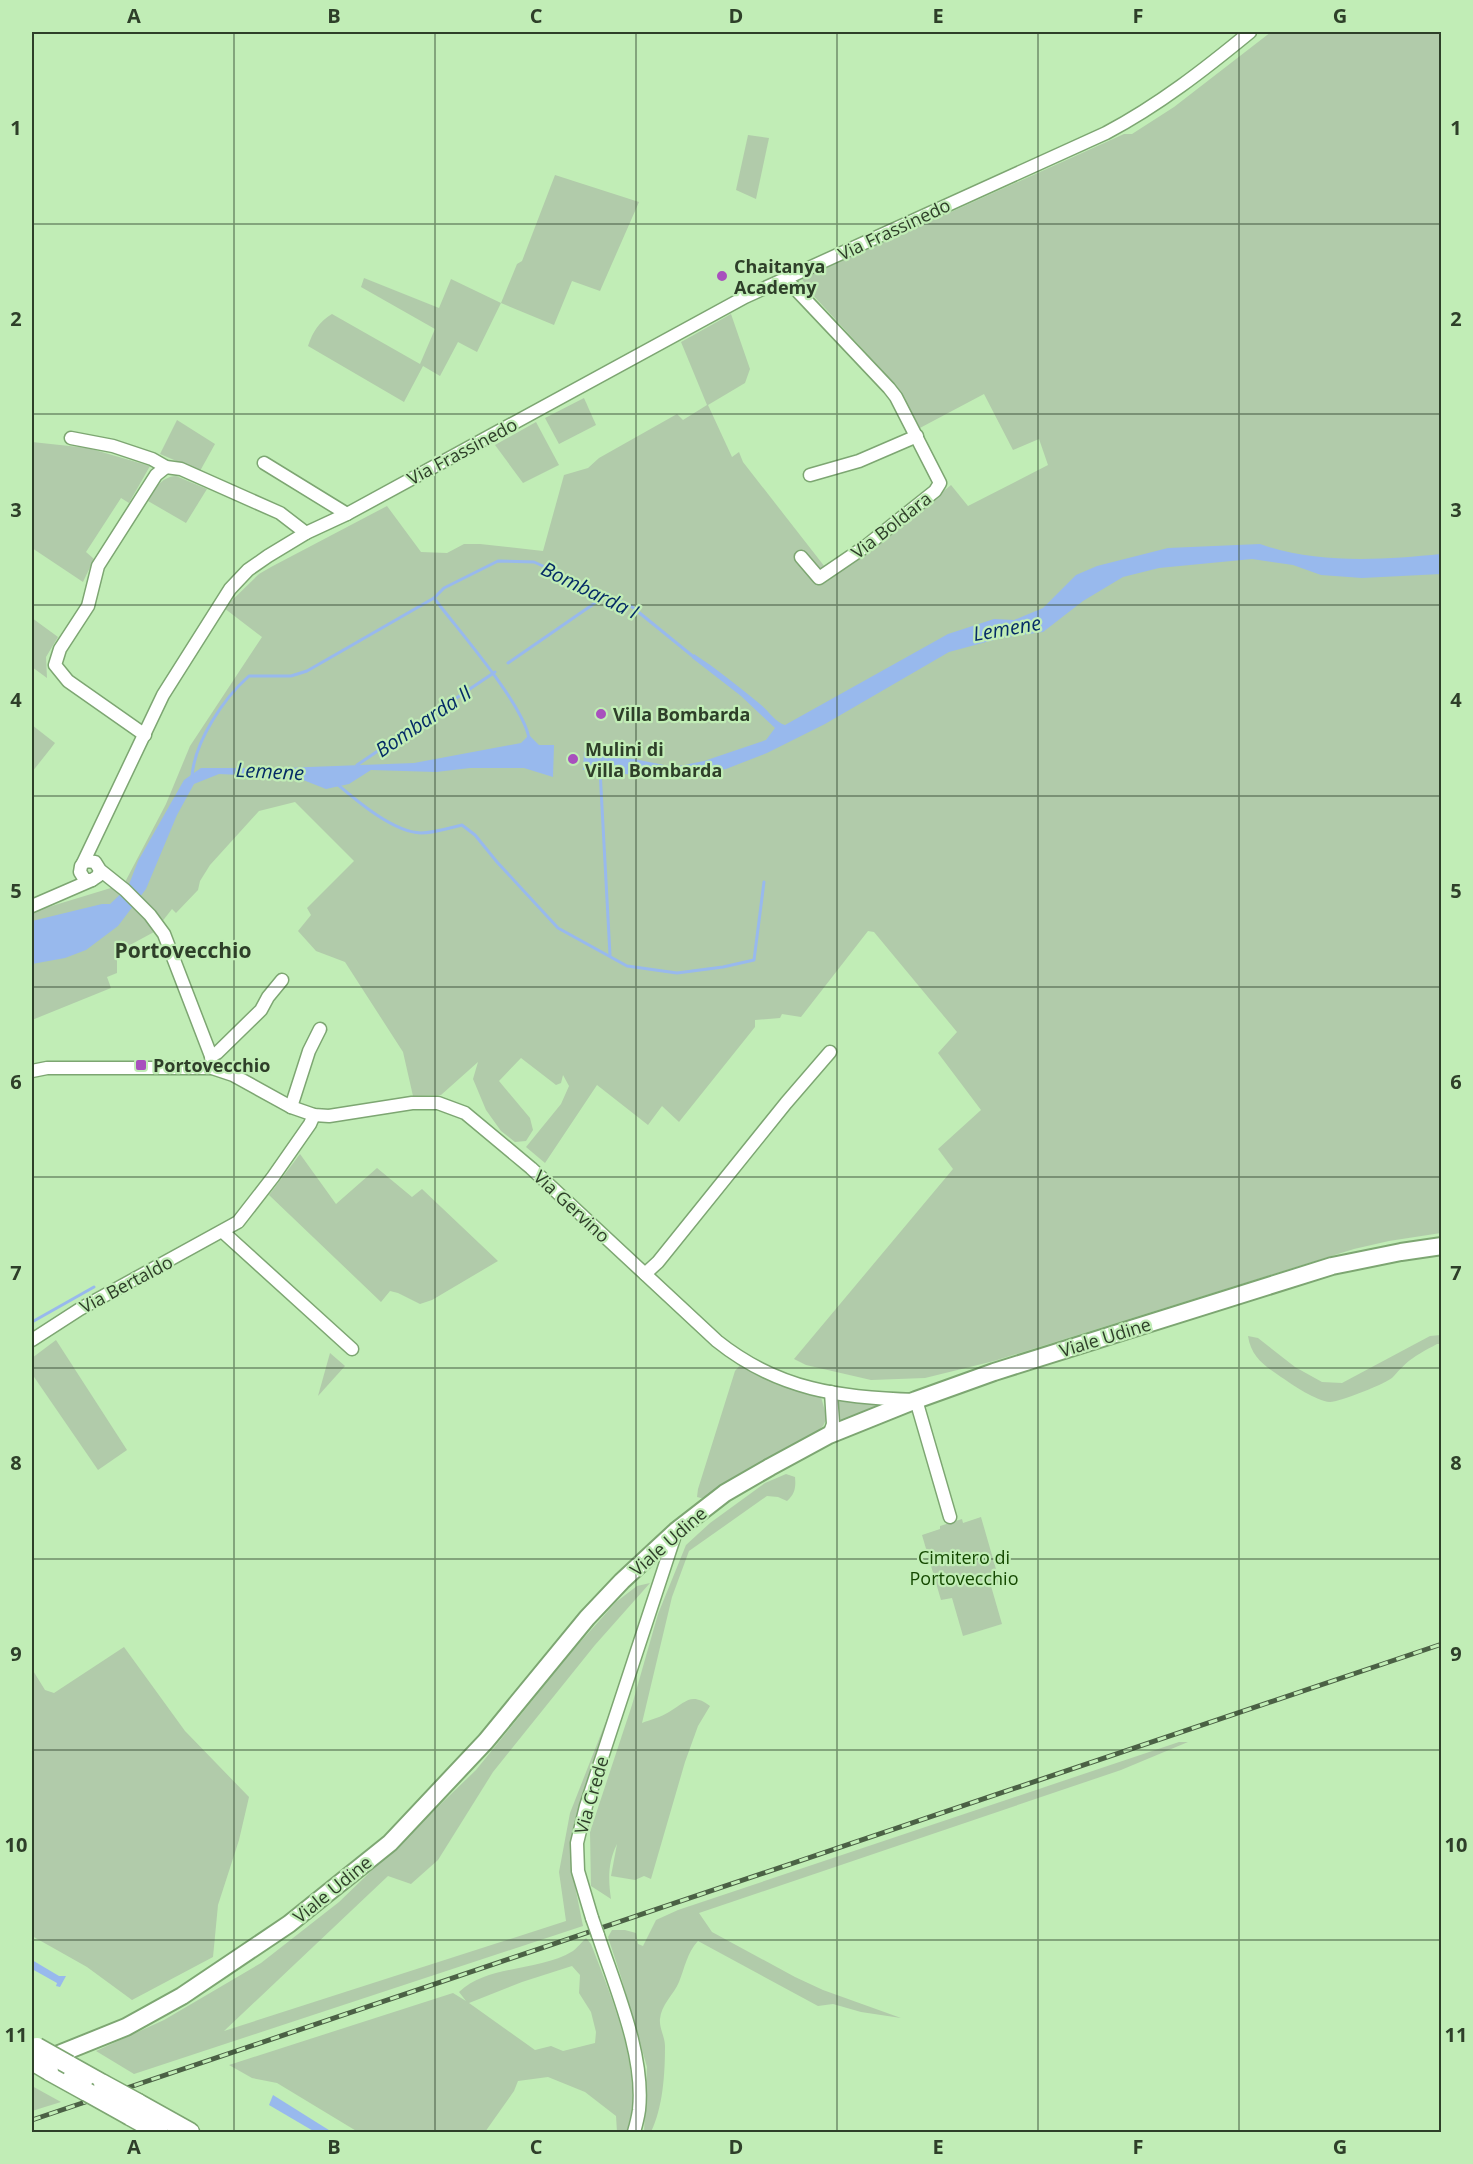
<svg xmlns="http://www.w3.org/2000/svg" width="1473" height="2164" viewBox="0 0 1473 2164" font-family="'Open Sans',sans-serif">
<rect width="100%" height="100%" fill="#c1edb6"/>
<g fill="#b1cbaa" fill-rule="evenodd">
<path d="M1271,32H1441V1233L1389,1241L1354,1249L994,1361L925,1378L871,1380L806,1365L794,1359L953,1169L938,1149L981,1110L938,1053L957,1032L874,932L868,931L801,1017L782,1014L780,1018L755,1020V1027L679,1122L662,1106L648,1125L597,1085L545,1163L526,1147L561,1104L569,1086L563,1075L561,1083L556,1085L521,1058L499,1081L530,1118L533,1130L526,1141L515,1142L501,1131L486,1110L473,1079L478,1062L441,1095L413,1096L403,1052L345,962L316,951L298,931L311,915L307,908L354,861L295,802L259,811L210,865L200,881L198,890L176,913L172,909L154,932L117,952V973L107,977L111,988L32,1020V912L124,884L166,804L190,746L262,637L224,608L259,574L271,567L387,506L421,552L447,553L464,544H480L543,551L564,475L588,468L599,458L677,414L683,420L707,405L681,342L731,314L750,369L745,383L708,405L732,457L739,452L743,462L832,576L869,552L951,485L968,506L1048,465L1039,439L1013,450L984,394L918,429L891,380L812,294L802,279L1124,134H1132L1174,107Z"/>
<path d="M748,135L769,138L756,199L736,190Z"/>
<path d="M555,175L639,202L600,291L572,281L554,325L501,303L477,352L458,342L440,376L423,366L404,402L308,346C313,331 319,322 332,314L420,364L435,329L361,287L364,278L439,308L451,279L501,303L517,264L522,261Z"/>
<path d="M584,398L596,425L559,444L545,418Z"/>
<path d="M177,420L215,444L200,471L160,454Z"/>
<path d="M536,422L559,465L523,483L495,445Z"/>
<path d="M32,442L88,448L150,466L129,503L121,498L86,552L94,559L83,582L32,548Z"/>
<path d="M176,476L207,489L186,523L148,501C156,489 160,477 176,476Z"/>
<path d="M32,618L58,637L46,657L47,678L32,667Z"/>
<path d="M32,725L55,743L32,772Z"/>
<path d="M300,1154L336,1204L377,1168L412,1197L422,1189L498,1261L432,1300L420,1304L398,1293L390,1291L381,1302L269,1195Z"/>
<path d="M1441,1335V1344H1437C1415,1356 1410,1358 1393,1377C1388,1383 1339,1402 1330,1402C1316,1401 1293,1385 1281,1377C1265,1366 1251,1357 1248,1336L1258,1338L1295,1367L1322,1382L1342,1383L1430,1336Z"/>
<path d="M56,1340L127,1450L98,1470L32,1374V1358Z"/>
<path d="M330,1353L345,1366L318,1396Z"/>
<path d="M741,1364L821,1397L827,1418L823,1426L815,1434L750,1470L705,1499L697,1497L698,1489L735,1371Z"/>
<path d="M839,1399L874,1401L877,1405L875,1408L840,1423L836,1403Z"/>
<path d="M786,1474L795,1477C796,1487 795,1494 787,1501L778,1497L767,1496L689,1551L672,1597L642,1723C650,1720 661,1717 669,1712C686,1702 691,1692 710,1706L698,1726L685,1762L651,1879L644,1876L635,1880L611,1876L617,1844C608,1862 608,1879 611,1899L591,1886L590,1832L632,1705L658,1614L686,1545L710,1523L765,1483Z"/>
<path d="M981,1517L1000,1583L991,1586L1002,1624L963,1636L952,1598L941,1600L922,1535L940,1529V1526L962,1519L963,1523Z"/>
<path d="M650,1583L595,1645L493,1772L438,1860L411,1884L388,1876L224,2031L566,1921L559,1872L570,1813L619,1688L576,1822L572,1871L583,1926L134,2074L96,2051L164,2020L261,1963L339,1902L476,1770L574,1649L616,1602L637,1586Z"/>
<path d="M124,1647L185,1731L249,1797L239,1840L218,1905L213,1957L132,2000L87,1967L32,1936V1669L45,1690L54,1693Z"/>
<path d="M1179,1742H1188L1121,1770L699,1913L712,1932L795,1977L823,1990L901,2018L861,2012L833,2004L818,2006L698,1941C687,1953 685,1967 679,1982C674,1994 661,2005 660,2019C659,2028 665,2037 665,2046C665,2074 663,2107 651,2132H644L647,2067L621,1977L608,1937L612,1930H625L636,1933L638,1944L643,1946L656,1920L678,1910Z"/>
<path d="M586,1938L591,1944C610,1993 635,2052 632,2105C632,2114 628,2124 627,2132H617L616,2116L585,2092L548,2077L518,2081L514,2091L485,2132H358L277,2083L252,2078L229,2065L453,1993L466,2001L459,1992C488,1964 539,1972 573,1951C577,1948 582,1942 586,1938ZM572,1966L580,1975L579,1993L591,2012L596,2032L595,2043L563,2051L551,2046L535,2050L469,2003L522,1982Z"/>
<path d="M32,2086L61,2102L32,2111Z"/>
</g>
<g fill="#98b9ed">
<path d="M1260,544C1315,564 1383,560 1441,554V574L1362,578L1321,575L1293,565L1252,559L1159,568L1123,577L1083,601L1043,632L1001,638L949,652L825,724L767,753L726,769L684,776L590,773V770H583L584,752L608,750L615,758L634,759L674,767L704,761L766,740L775,728L741,696L692,658L694,654C717,669 738,686 760,704C768,710 775,722 785,725L948,634L994,619L1014,620L1043,608L1076,575L1097,566L1168,548Z"/>
<path d="M529,735L539,745H554L553,777L524,768H470L436,772L371,770L349,784L326,789L298,778L219,774L194,784L177,815L146,889L118,926L86,950L65,958L32,964V921L102,904H110L128,887L138,861L184,780L201,768H283L414,763L521,743Z"/>
<path d="M32,1960L59,1976H66L60,1987L56,1986L57,1983L32,1969Z"/>
<path d="M273,2095L332,2132H315L269,2105Z"/>
</g>
<g fill="none" stroke-linecap="round" stroke-linejoin="round">
<g stroke="#98b9ed" stroke-width="3">
<path d="M508,663L608,594"/>
<path d="M529,738C522,702 458,630 434,598L444,588L498,561L534,562L631,606L695,658"/>
<path d="M357,765L495,672"/>
<path d="M600,770L610,955"/>
<path d="M192,776C195,741 223,699 249,676H291L307,671L434,598"/>
<path d="M337,784C357,801 393,832 421,833C434,833 449,828 462,825L475,835L497,862L558,928L627,966L677,973L723,967L754,960L764,882"/>
<path d="M32,1322L94,1287"/>
</g>
<g stroke="#7da672" stroke-width="15">
<g id="minor">
<path d="M786,279L889,388L896,397L940,483L935,491L866,546L819,578L801,557"/>
<path d="M71,438L113,446L152,459L166,467L181,469L280,513L306,533"/>
<path d="M264,463L347,514"/>
<path d="M810,475L859,461L917,436"/>
<path d="M145,735L68,681L55,665L60,649L88,606L98,566L156,475L166,467"/>
<path d="M83,863L163,695L230,589L248,570L268,556L306,533L347,514L745,297L1106,133C1159,105 1205,69 1250,32"/>
<path d="M100,870L98,876L92,880H85L80,872L81,866L85,861L95,862L100,870L125,890L150,915L164,934L211,1056L212,1068"/>
<path d="M32,906L92,880"/>
<path d="M211,1056L217,1053L261,1010L268,997L282,980"/>
<path d="M32,1071L47,1068H212L233,1075L291,1107L314,1115L329,1116L412,1103H438L465,1113L531,1168L717,1341C778,1390 841,1398 916,1400L950,1517"/>
<path d="M291,1107L309,1051L320,1029"/>
<path d="M223,1232L352,1349"/>
<path d="M645,1274L658,1262L786,1103L830,1052"/>
<path d="M32,1340L80,1309L238,1222L273,1177L310,1124L314,1115"/>
<path d="M829,1435L833,1424L831,1392"/>
<path d="M592,1918L578,1871L577,1843L586,1806L676,1532"/>
<path d="M598,1935C615,1987 645,2055 639,2110C638,2117 636,2125 634,2132"/>
</g>
</g>
<g stroke="#7da672" stroke-width="20">
<path id="major" d="M44,2060L126,2027L182,1996L289,1924L390,1843L486,1741L587,1618L622,1581L676,1531L725,1493L770,1467L829,1435L916,1400L994,1372L1332,1266L1401,1252L1442,1246"/>
</g>
<g stroke="#7da672" stroke-width="21">
<g id="highway">
<path d="M69,2065L103,2084"/>
<path d="M49,2071L87,2092"/>
<path d="M138,2103L190,2132"/>
<path d="M130,2116L159,2132"/>
</g>
</g>
<use href="#minor" stroke="#fff" stroke-width="12"/>
<use href="#major" stroke="#fff" stroke-width="16"/>
<use href="#highway" stroke="#fff" stroke-width="18"/>
<g stroke="#4b6145" stroke-width="5">
<path id="rail" d="M32,2120L1442,1644"/>
</g>
<use href="#rail" stroke="#c1edb6" stroke-width="3" stroke-dasharray="9" stroke-linecap="butt"/>
<g stroke="#7da672" stroke-width="15" stroke-linecap="butt">
<path id="minor-bridge" d="M592,1918L598,1935"/>
</g>
<g stroke="#7da672" stroke-width="21" stroke-linecap="butt">
<g id="highway-bridge">
<path d="M37,2047L69,2065"/>
<path d="M32,2061L49,2071"/>
<path d="M103,2084L138,2103"/>
<path d="M87,2092L130,2116"/>
</g>
</g>
<use href="#minor-bridge" stroke="#fff" stroke-width="12"/>
<use href="#highway-bridge" stroke="#fff" stroke-width="18"/>
</g>
<path fill="none" stroke="#2e3f29" stroke-width="1.5" stroke-opacity="0.55" d="M234,32V2132M435,32V2132M636,32V2132M837,32V2132M1038,32V2132M1239,32V2132M32,224H1442M32,414H1442M32,605H1442M32,796H1442M32,987H1442M32,1177H1442M32,1368H1442M32,1559H1442M32,1750H1442M32,1940H1442"/>
<g fill="#a850bd" stroke="#c1edb6" stroke-width="2">
<circle cx="722" cy="276" r="6"/>
<circle cx="601" cy="714" r="6"/>
<circle cx="573" cy="759" r="6"/>
<rect x="135" y="1059" width="12" height="12" rx="3"/>
</g>
<g text-anchor="middle" dominant-baseline="central" stroke-width="4.5" stroke-linejoin="round" paint-order="stroke">
<g font-size="18" fill="#2e3f29" stroke="#c1edb6">
<text transform="translate(894 229) rotate(-25)">Via Frassinedo</text>
<text transform="translate(462 451) rotate(-28)">Via Frassinedo</text>
<text transform="translate(891 525) rotate(-38)">Via Boldara</text>
<text transform="translate(572 1206) rotate(43)">Via Gervino</text>
<text transform="translate(126 1284) rotate(-28)">Via Bertaldo</text>
<text transform="translate(1105 1337) rotate(-17)">Viale Udine</text>
<text transform="translate(668 1541) rotate(-41)">Viale Udine</text>
<text transform="translate(591 1795) rotate(-74)">Via Crede</text>
<text transform="translate(332 1889) rotate(-39)">Viale Udine</text>
</g>
<g font-size="18" font-weight="bold" fill="#2e3f29" stroke="#c1edb6" text-anchor="start">
<text x="734" y="266">Chaitanya<tspan x="734" dy="21">Academy</tspan></text>
<text x="613" y="714">Villa Bombarda</text>
<text x="585" y="749">Mulini di<tspan x="585" dy="21">Villa Bombarda</tspan></text>
<text x="153" y="1065">Portovecchio</text>
</g>
<g font-size="18" fill="#144901" stroke="#c1edb6">
<text x="964" y="1557">Cimitero di<tspan x="964" dy="21">Portovecchio</tspan></text>
</g>
<g font-size="20" font-style="italic" fill="#042b66" stroke="#c1edb6">
<text transform="translate(590 590) rotate(26)">Bombarda I</text>
<text transform="translate(1007 628) rotate(-10)">Lemene</text>
<text transform="translate(423 721) rotate(-34)">Bombarda II</text>
<text transform="translate(270 771) rotate(3)">Lemene</text>
</g>
<g font-size="21" font-weight="bold" fill="#2e3f29" stroke="#c1edb6">
<text x="183" y="950">Portovecchio</text>
</g>
</g>
<rect width="1473" height="2164" fill="none" stroke="#c1edb6" stroke-width="66"/>
<rect x="33" y="33" width="1407" height="2098" fill="none" stroke="#2e3f29" stroke-width="2"/>
<g font-size="20" text-anchor="middle" font-weight="bold" fill="#2e3f29">
<text x="134" y="23">A</text>
<text x="334" y="23">B</text>
<text x="536" y="23">C</text>
<text x="736" y="23">D</text>
<text x="938" y="23">E</text>
<text x="1138" y="23">F</text>
<text x="1340" y="23">G</text>
<text x="16" y="135">1</text>
<text x="1456" y="135">1</text>
<text x="16" y="326">2</text>
<text x="1456" y="326">2</text>
<text x="16" y="517">3</text>
<text x="1456" y="517">3</text>
<text x="16" y="707">4</text>
<text x="1456" y="707">4</text>
<text x="16" y="898">5</text>
<text x="1456" y="898">5</text>
<text x="16" y="1089">6</text>
<text x="1456" y="1089">6</text>
<text x="16" y="1280">7</text>
<text x="1456" y="1280">7</text>
<text x="16" y="1470">8</text>
<text x="1456" y="1470">8</text>
<text x="16" y="1661">9</text>
<text x="1456" y="1661">9</text>
<text x="16" y="1852">10</text>
<text x="1456" y="1852">10</text>
<text x="16" y="2042">11</text>
<text x="1456" y="2042">11</text>
<text x="134" y="2154">A</text>
<text x="334" y="2154">B</text>
<text x="536" y="2154">C</text>
<text x="736" y="2154">D</text>
<text x="938" y="2154">E</text>
<text x="1138" y="2154">F</text>
<text x="1340" y="2154">G</text>
</g>
</svg>
